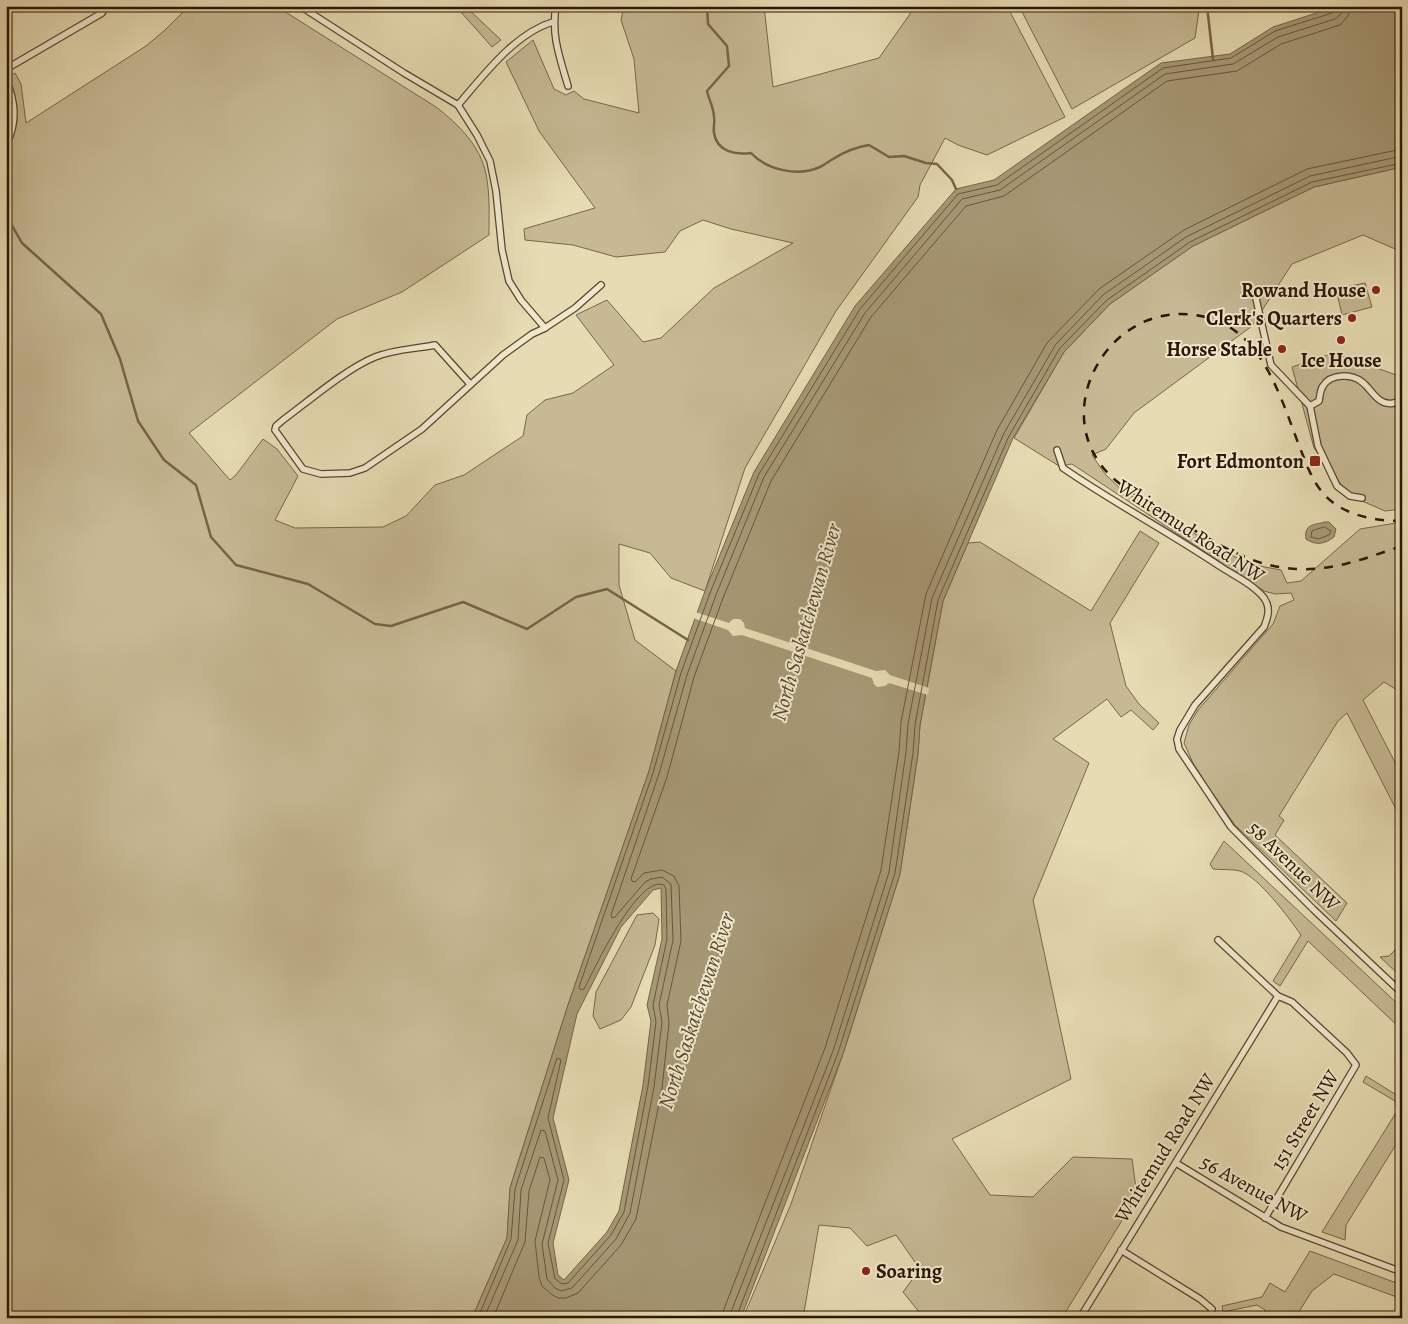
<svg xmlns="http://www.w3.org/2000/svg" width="1408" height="1324" viewBox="0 0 1408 1324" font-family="Alegreya,serif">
<rect width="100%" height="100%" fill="#e6dbb2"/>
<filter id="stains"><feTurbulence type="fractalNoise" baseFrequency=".004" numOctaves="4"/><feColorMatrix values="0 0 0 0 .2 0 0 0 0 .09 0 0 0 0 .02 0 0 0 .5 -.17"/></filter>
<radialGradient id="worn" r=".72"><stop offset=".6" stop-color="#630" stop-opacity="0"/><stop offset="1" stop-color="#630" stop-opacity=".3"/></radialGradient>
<g fill="#c6b994" stroke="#78674a">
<path d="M189,6H276L436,107C458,124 480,145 486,174C490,193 489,215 489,235L402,292L337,319L189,433L230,480L236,475L263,439L277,449L298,476L275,520L295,528L383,527L406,516L435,485L464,475L523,436L527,415L545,400L573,393L614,365L576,315L607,300L643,342L661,338L714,288L793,243L731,229L703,220L680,231L665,252L616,257L573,245L525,240L524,229L595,208L539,131L506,62L533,40L554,89L566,95L574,91L584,99L639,113L634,59L621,20L624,6H764L773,87L879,58L910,14L912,6H1007L1065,117L987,155L958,145L945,138L920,185L918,197L836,311L745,468L705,591L671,578L650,553L619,544V585L635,640L676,671L649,771L568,1005L510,1188L507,1238L472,1318H6V80L15,73L21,84L26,123L146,46L165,30Z"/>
<path d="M464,6H465L501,40L492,47L460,11Z"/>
<path d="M1019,6H1206L1199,10L1195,38L1072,109Z"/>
<path d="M1402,167V252L1363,235L1292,264L1252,326L1134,413L1106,449L1092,455L1105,474L1122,490L1222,550L1249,564L1281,570L1287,583L1301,581L1360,529L1402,522V693L1384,682L1363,700L1402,776V821L1347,713L1338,721L1279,816L1284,820L1275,835L1347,903L1336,921L1235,825L1212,793L1193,763L1184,743L1189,725L1198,710L1273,624L1280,606L1294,600L1291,593L1275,594L1264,591L1072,464L1059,466L1014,438L1064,352L1110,304L1193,246L1314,187Z"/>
<path d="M1365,283L1372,307L1342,315L1336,289Z"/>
<path d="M1334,353L1402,377V509L1385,511L1362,501L1345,490L1314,448L1292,367Z"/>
<path d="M1140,531L1159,543L1110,623L1126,686L1139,704L1159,723L1153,730L1131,710L1121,717L1107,699L1053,739L1089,763L1033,900L1071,1079L952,1139L990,1195L1033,1197L1073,1157L1132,1159L1137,1196L1062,1318H924L903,1292L920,1269L896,1235L867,1246L850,1228L819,1225L803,1318H743L791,1204L845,1048L900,874L918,754L920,725L943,601L968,543L980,542L1091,611Z"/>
<path d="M1224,841L1402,1008V1030L1308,941L1280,986L1273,981L1301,935C1290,919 1258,876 1240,871C1232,869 1222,870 1213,869L1210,864Z"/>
<path d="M653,913L659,919L655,945L631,1007L621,1020L600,1029L593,1016L596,992L637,915Z"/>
<path d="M1402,943V958L1397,963V973L1380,957L1389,956Z"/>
<path d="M1366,1076L1398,1096L1402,1095V1135L1346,1225L1345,1240L1322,1232L1397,1111L1395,1101L1363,1082Z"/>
<path d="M1310,1251L1402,1285V1299L1334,1274L1312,1291L1295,1318H1266L1265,1310L1257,1305L1223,1312L1222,1306L1262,1297L1270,1283L1285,1292Z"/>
</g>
<g fill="#a69875" stroke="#756446" fill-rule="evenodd">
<path d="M1338,6H1402V167L1314,187L1193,246L1110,304L1064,352L1013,438L943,601L920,725L918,754L900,874L843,1054L741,1318H472L507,1238L510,1188L568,1005L649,771L676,671L705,591L754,472L855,306L956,189L994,180L1161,63L1230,54L1273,27ZM661,888L662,939L647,1005L651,1021L643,1085L619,1211L607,1232L564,1280L558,1275L553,1243L569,1180L553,1118L577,1014L621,927L653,890Z"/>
<path d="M1325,522H1329L1336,529L1334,537C1325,544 1316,546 1306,539C1304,525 1312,525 1325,522Z"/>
</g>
<path fill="#e6dbb2" d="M695,612L729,623L733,619H740L744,623L745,628L876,671L885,670L890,675L929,688L928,695L889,683L885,686L877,687L874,684L872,678L742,635L733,636L728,630L693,618Z"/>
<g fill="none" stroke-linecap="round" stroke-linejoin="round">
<g stroke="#68563a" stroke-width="1">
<path d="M1325,527L1331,531L1329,535L1318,539L1311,537L1312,531Z"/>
<path d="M478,1318L511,1239L515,1189L557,1058L561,1060L548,1118L564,1180L548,1243L555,1279L562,1284L568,1283L611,1235L624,1212L648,1086L656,1022L653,1005L667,939L666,889L664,885C638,874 594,970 584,989L581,990L579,987L653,773L681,673L710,593L759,474L860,309L958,194L997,185L1163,68L1231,58L1275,31L1332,13L1335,11L1336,6"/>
<path d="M484,1318L518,1240L521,1190L541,1130L545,1131L558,1180L542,1244L547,1279L555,1288L561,1291L572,1288L616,1239L630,1213L654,1087L662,1022L659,1005L673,940L671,884L662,877L651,879L645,882L615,917L612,918L611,915L659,774L687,675L716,595L764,477L865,313L962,199L1000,190L1165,74L1233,64L1278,37L1335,19L1341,14L1342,6"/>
<path d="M493,1318L525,1242L529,1191L540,1157L544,1158L550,1180L535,1241L539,1277L542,1286L551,1294L558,1298H566L578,1293L621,1245L636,1219L662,1088L669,1023L667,1005L681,941L679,886L674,876L662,870L644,873L635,882L632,881L631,879L667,777L694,677L723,598L771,481L871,317L966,206L1004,196L1167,81L1237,71L1281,44L1340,25L1348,16L1350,6"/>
<path d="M722,1318L724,1309L825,1048L881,870L899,752L901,722L926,594L997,430L1047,343L1099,289L1184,230L1307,169L1402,149"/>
<path d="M730,1318L731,1312L833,1051L889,872L906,752L908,724L932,598L1004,433L1056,344L1103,295L1186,237L1310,176L1402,156"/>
<path d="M736,1318L838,1053L895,873L913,753L915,725L938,600L1009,436L1060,348L1107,300L1190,242L1312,182L1402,163"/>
</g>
<g stroke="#756446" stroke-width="2.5">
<path d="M707,6L708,24L727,46L729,66L707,91C709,100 714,108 714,117C715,123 713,128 714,133C717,152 736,155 751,153C767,170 798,177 820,167C825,165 829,161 833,159C844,152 856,147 869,145L889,157L904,156L926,163L937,164L952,180L956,189"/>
<path d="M1207,6L1213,59"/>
<path d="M6,215L22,243L101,314L120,359L138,421L164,460L196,485L211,537L236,565L308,584L375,624L391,626L463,602L527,629L576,597L607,589L688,640"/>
</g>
<g stroke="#5a462c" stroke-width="8">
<g id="minor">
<path d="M300,6L404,73L458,105L477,135L490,161L496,191L502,250L509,281L521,300L545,328"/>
<path d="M556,6C551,36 560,58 568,86"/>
<path d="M6,69L102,13L106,6"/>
<path d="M6,79C15,101 18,122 6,145"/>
<path d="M458,105C483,76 515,33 553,22"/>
<path d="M1255,294L1271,365L1310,406L1318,446L1337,486L1350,496L1362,498"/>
<path d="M470,384L435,345C415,349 395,349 375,357C346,369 310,400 283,420L276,426L275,430L303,469L321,474L350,473L365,468L422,429L503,355L532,334L545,328L575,308L601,285"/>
<path d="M1310,406L1319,401C1320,396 1320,390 1323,386C1331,373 1352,374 1362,382C1370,388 1374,398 1383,402C1390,405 1395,403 1402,400"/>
<path d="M1057,450L1063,468C1114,503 1169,532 1221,567C1235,576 1254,585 1264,598C1271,608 1268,617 1264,627L1195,705L1180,730L1177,739L1179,749L1231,827L1314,910L1402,993"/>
<path d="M1218,940L1278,996L1292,1002L1347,1053L1356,1065L1265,1218"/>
<path d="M1176,1163L1281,1227L1402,1272"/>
<path d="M1121,1250L1200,1299L1212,1309L1210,1318"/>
<path d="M1080,1318L1278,996"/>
</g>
</g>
<use href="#minor" stroke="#efe8cd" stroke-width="5.5"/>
<path stroke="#2b1500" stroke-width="2.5" stroke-dasharray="9 9" stroke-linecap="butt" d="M1402,521C1373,521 1341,515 1322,492C1313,481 1307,466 1302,453C1283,406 1266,336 1212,319C1111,286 1034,423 1123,486C1140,499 1160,509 1179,521C1229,551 1268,577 1330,567C1354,563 1378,554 1402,546"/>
</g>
<g fill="#8f2418" stroke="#efe8cd" stroke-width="2">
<circle cx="1376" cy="290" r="5"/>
<circle cx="1352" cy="318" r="5"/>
<circle cx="1341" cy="340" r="5"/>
<circle cx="1282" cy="349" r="5"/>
<rect x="1309" y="455" width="12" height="12" rx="2.5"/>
<circle cx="866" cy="1271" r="5"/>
</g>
<g text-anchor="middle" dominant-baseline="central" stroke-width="4" stroke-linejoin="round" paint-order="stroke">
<g font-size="20" font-weight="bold" fill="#2b1500" stroke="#efe8cd" text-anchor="end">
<text x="1366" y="290">Rowand House</text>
<text x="1342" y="318">Clerk's Quarters</text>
<text x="1272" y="349">Horse Stable</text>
<text x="1341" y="360" text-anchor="middle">Ice House</text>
<text x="1304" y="461">Fort Edmonton</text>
<text x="876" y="1271" text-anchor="start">Soaring</text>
</g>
<g font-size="20" fill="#2b1500" stroke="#efe8cd">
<text transform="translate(1191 531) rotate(33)">Whitemud Road NW</text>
<text transform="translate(1294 866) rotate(44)">58 Avenue NW</text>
<text transform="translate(1305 1120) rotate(-59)">151 Street NW</text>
<text transform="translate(1165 1148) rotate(-58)">Whitemud Road NW</text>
<text transform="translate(1254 1189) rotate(29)">56 Avenue NW</text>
</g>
<g font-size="21" font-style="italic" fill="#5c492f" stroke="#efe8cd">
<text transform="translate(806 622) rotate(-74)">North Saskatchewan River</text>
<text transform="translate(696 1011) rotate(-72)">North Saskatchewan River</text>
</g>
</g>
<rect width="1408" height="1324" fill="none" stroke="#e6dbb2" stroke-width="25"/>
<rect x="8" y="8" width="1393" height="1309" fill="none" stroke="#2b1500" stroke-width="2.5"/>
<rect x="12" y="12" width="1383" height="1299" fill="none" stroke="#2b1500"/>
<rect width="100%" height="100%" filter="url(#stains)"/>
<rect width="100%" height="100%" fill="url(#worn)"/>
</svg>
